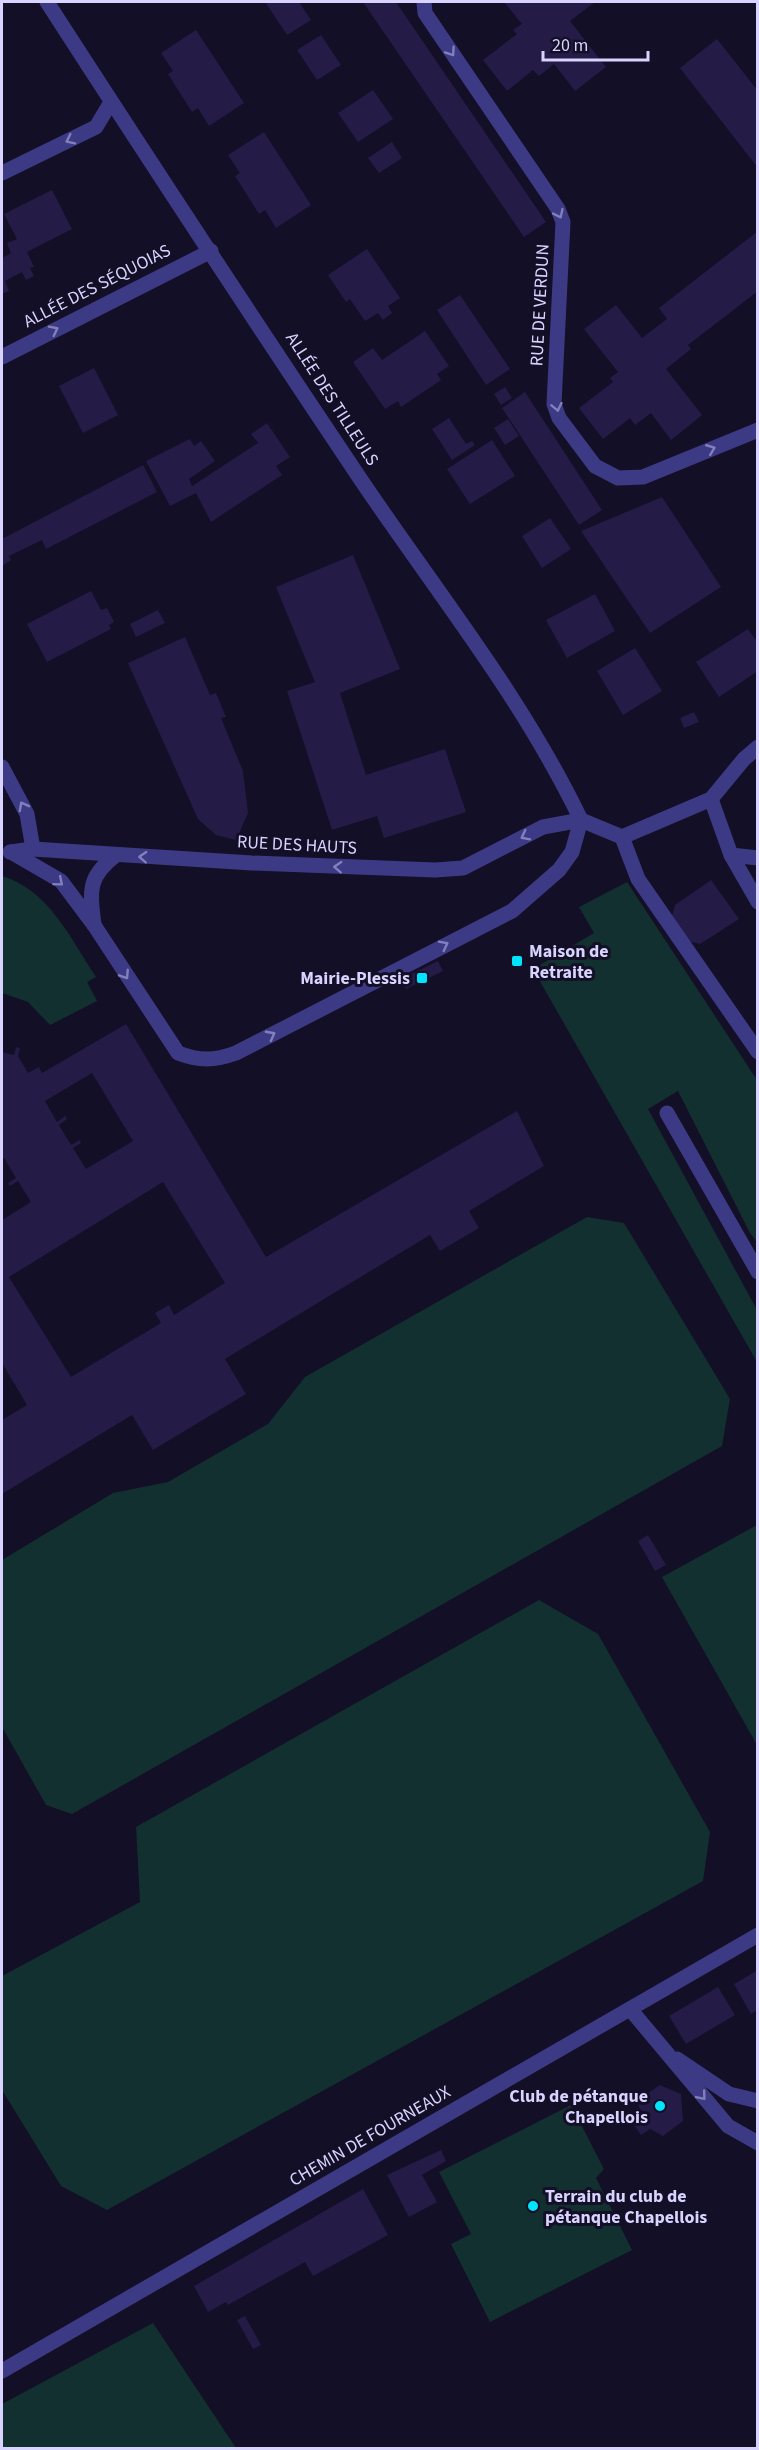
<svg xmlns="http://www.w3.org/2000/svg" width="759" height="2450" viewBox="0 0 759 2450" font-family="'Source Sans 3',sans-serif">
<rect width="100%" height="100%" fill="#130f26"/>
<g fill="#12302f">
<path d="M2,876C49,890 70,938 96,977L87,982L97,1001L50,1025L28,1002L2,993Z"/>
<path d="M627,882L757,1080V1242L750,1233L678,1091L648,1109L757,1310V1362L533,969L594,933L579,907Z"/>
<path d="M587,1217L624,1223L730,1399L722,1446L72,1814L46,1805L2,1727V1560L113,1493L168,1482L268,1424L305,1377Z"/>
<path d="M757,1525V1745L662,1577Z"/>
<path d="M539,1600L598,1634L710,1832L703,1881L107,2210L61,2186L2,2090V1976L140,1902L136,1827Z"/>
<path d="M571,2105L604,2169L596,2178L632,2250L490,2322L451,2244L471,2234L439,2172Z"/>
<path d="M153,2323L236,2448H2V2404Z"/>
</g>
<g fill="#241b47" fill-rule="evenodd">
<path d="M265,2H299L311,20L287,35Z"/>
<path d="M363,2H396L546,222L524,237Z"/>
<path d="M504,2H595L570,21L606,67L575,91L554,64L539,76L533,70L507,91L483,60L517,34L513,30L522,24Z"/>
<path d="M196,30L244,103L209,126L198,108L192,112L168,74L173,71L161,53Z"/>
<path d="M321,35L341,65L317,80L297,50Z"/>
<path d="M717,39L758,91V168L680,68Z"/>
<path d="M373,90L393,119L358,142L338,113Z"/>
<path d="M264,132L311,205L276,228L265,210L259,214L235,176L240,173L228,155Z"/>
<path d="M392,142L402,158L379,173L368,158Z"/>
<path d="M52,190L72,229L27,252L34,267L30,268L34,276L26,280L22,272L5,281L9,291L2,294V258L11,253L7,243L17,239L4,214Z"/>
<path d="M758,231V291L688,345L691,349L666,369L702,415L671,440L651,413L635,425L630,418L603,439L579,408L613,382L610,378L618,372L584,329L616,305L642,338L667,319L659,308Z"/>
<path d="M367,249L400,298L388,306L392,313L383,320L378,313L365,321L350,299L346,302L328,275Z"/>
<path d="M460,295L510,369L486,385L437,310Z"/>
<path d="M425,331L449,366L437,374L441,380L401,407L398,401L385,409L353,362L373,348L382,360Z"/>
<path d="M94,368L118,415L83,433L59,386Z"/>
<path d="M505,387L512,398L501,405L494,394Z"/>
<path d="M525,392L602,510L579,525L502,408Z"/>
<path d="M449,418L466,444L472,441L475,445L452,460L432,429Z"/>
<path d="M508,419L519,436L505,445L494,428Z"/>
<path d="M267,423L290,457L276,466L282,475L211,522L196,493L170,506L146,461L190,439L194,446L201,441L215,461L189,479L192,486L258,443L251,434Z"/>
<path d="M492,440L515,476L470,504L447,469Z"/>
<path d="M143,465L157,492L46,549L42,540L9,556L11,560L2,566V539Z"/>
<path d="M662,497L721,587L650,633L581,531Z"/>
<path d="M550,518L571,549L542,568L522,536Z"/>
<path d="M353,555L400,669L340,693L366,775L445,749L466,812L384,838L377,816L332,830L287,691L315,682L276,587Z"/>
<path d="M91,591L101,610L107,608L114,622L109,625L111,629L47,662L27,624Z"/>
<path d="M595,594L615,631L567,658L546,620Z"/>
<path d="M158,610L165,623L136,637L130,624Z"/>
<path d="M748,629L758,643V671L719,697L696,662Z"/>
<path d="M185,637L210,695L216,693L226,717L221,718L243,771L248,813L236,840L216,835L198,819L128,663Z"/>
<path d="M635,648L662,691L623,715L597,671Z"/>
<path d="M694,712L699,722L684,728L680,718Z"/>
<path d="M711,880L739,919L700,944L687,941L672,916L675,905Z"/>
<path d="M438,961L443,971L406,989L401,979Z"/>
<path d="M126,1024L266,1257L517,1111L544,1166L469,1211L479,1228L440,1251L430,1235L225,1359L246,1394L153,1450L132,1415L2,1494V1420L27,1405L2,1363V1220L31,1202L18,1181L10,1186L8,1183L16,1178L4,1158L2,1159V1052L14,1055L16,1047L20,1048L18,1056L28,1073L39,1067L42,1073ZM92,1073L133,1141L86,1169L73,1148L81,1143L80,1140L71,1145L59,1125L67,1119L65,1116L57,1122L45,1101ZM163,1182L225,1283L174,1315L169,1305L155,1313L161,1323L71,1377L9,1277Z"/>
<path d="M648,1535L666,1565L655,1571L638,1541Z"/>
<path d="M758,1970V2010L751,2014L734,1984Z"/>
<path d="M718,1987L735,2015L686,2044L669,2016Z"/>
<path d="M660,2085L681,2094L683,2121L663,2136L650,2129L641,2135L631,2121L640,2113L638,2100Z"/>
<path d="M441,2150L446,2161L422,2175L437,2202L409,2217L387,2175Z"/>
<path d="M363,2189L388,2235L313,2276L305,2262L228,2305L226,2302L208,2312L194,2286Z"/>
<path d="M245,2316L261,2345L253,2349L237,2320Z"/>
</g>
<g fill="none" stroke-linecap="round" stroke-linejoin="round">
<g stroke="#3d3a85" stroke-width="15">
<path d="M2,173L96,127L111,102"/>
<path d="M622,837L638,879L758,1052"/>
<path d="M667,1113L758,1272"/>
<path d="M630,2009L728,2126L758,2143"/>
<path d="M677,2059L729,2094L758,2101"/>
</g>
<g stroke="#3d3a85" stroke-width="15">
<path d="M47,2C149,160 252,317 357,474C434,589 521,695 581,820"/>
<path d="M424,2L425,13L558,209L563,222L554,404L559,418L595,466L618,478L643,477L758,430"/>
<path d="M2,357L211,251"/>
<path d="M2,767L27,814L33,849"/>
<path d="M711,799L731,855L758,902"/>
<path d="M581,820L622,837L711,799L744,759L758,747"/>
<path d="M10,852L33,849L252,863L435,870L463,868L543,827L581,820"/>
<path d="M11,852L61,881L94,925L178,1053C199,1061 214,1061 236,1053L512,911L559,870L572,852L581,820"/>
<path d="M731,855L758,858"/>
<path d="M94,925C90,891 87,877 116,855"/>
<path d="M2,2371L758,1935"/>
</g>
</g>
<defs><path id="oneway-chevron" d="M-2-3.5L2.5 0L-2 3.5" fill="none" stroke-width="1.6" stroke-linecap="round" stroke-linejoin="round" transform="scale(1.5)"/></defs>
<g stroke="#837fbc">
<use href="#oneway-chevron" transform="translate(451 52) rotate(56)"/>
<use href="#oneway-chevron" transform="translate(70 140) rotate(154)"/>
<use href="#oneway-chevron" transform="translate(559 214) rotate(65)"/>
<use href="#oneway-chevron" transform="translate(54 330) rotate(-27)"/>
<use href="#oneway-chevron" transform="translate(557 407) rotate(78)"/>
<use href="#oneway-chevron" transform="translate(711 449) rotate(-22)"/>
<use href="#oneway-chevron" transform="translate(23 806) rotate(-118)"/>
<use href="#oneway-chevron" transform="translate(525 836) rotate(153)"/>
<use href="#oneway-chevron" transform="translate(143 857) rotate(-177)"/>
<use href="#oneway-chevron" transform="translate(338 867) rotate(-177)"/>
<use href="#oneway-chevron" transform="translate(59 882) rotate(40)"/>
<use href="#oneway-chevron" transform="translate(444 945) rotate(-27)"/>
<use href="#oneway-chevron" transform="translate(125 975) rotate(57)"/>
<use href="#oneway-chevron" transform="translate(271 1035) rotate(-28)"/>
<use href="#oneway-chevron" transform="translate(702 2096) rotate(50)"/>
</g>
<g fill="#00e5ff" stroke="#130f26" stroke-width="2">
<rect x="511" y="955" width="12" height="12" rx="3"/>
<rect x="416" y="972" width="12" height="12" rx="3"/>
<circle cx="660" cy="2106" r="6"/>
<circle cx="533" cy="2206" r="6"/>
</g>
<g text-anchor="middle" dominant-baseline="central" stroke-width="6" stroke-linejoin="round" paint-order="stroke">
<g font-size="18" fill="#d9d4ff" stroke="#130f26">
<text transform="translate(97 286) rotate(-27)">ALLÉE DES SÉQUOIAS</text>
<text transform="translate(540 305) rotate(-87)">RUE DE VERDUN</text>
<text transform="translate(332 399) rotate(57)">ALLÉE DES TILLEULS</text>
<text transform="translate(297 845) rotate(3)">RUE DES HAUTS</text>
<text transform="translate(370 2136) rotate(-30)">CHEMIN DE FOURNEAUX</text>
</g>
<g font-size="18" font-weight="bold" fill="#d9d4ff" stroke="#130f26" text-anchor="start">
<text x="529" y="951">Maison de<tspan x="529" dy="21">Retraite</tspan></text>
<text x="410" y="978" text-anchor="end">Mairie-Plessis</text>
<text x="648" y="2096" text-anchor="end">Club de pétanque<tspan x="648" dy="21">Chapellois</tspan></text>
<text x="545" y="2196">Terrain du club de<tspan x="545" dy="21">pétanque Chapellois</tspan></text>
</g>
</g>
<rect width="759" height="2450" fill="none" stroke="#d9d4ff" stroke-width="6"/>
<path d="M543 51v9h105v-9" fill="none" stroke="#d9d4ff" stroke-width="3"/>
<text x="552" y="51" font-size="18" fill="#d9d4ff" stroke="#130f26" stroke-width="4.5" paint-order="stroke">20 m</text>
</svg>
